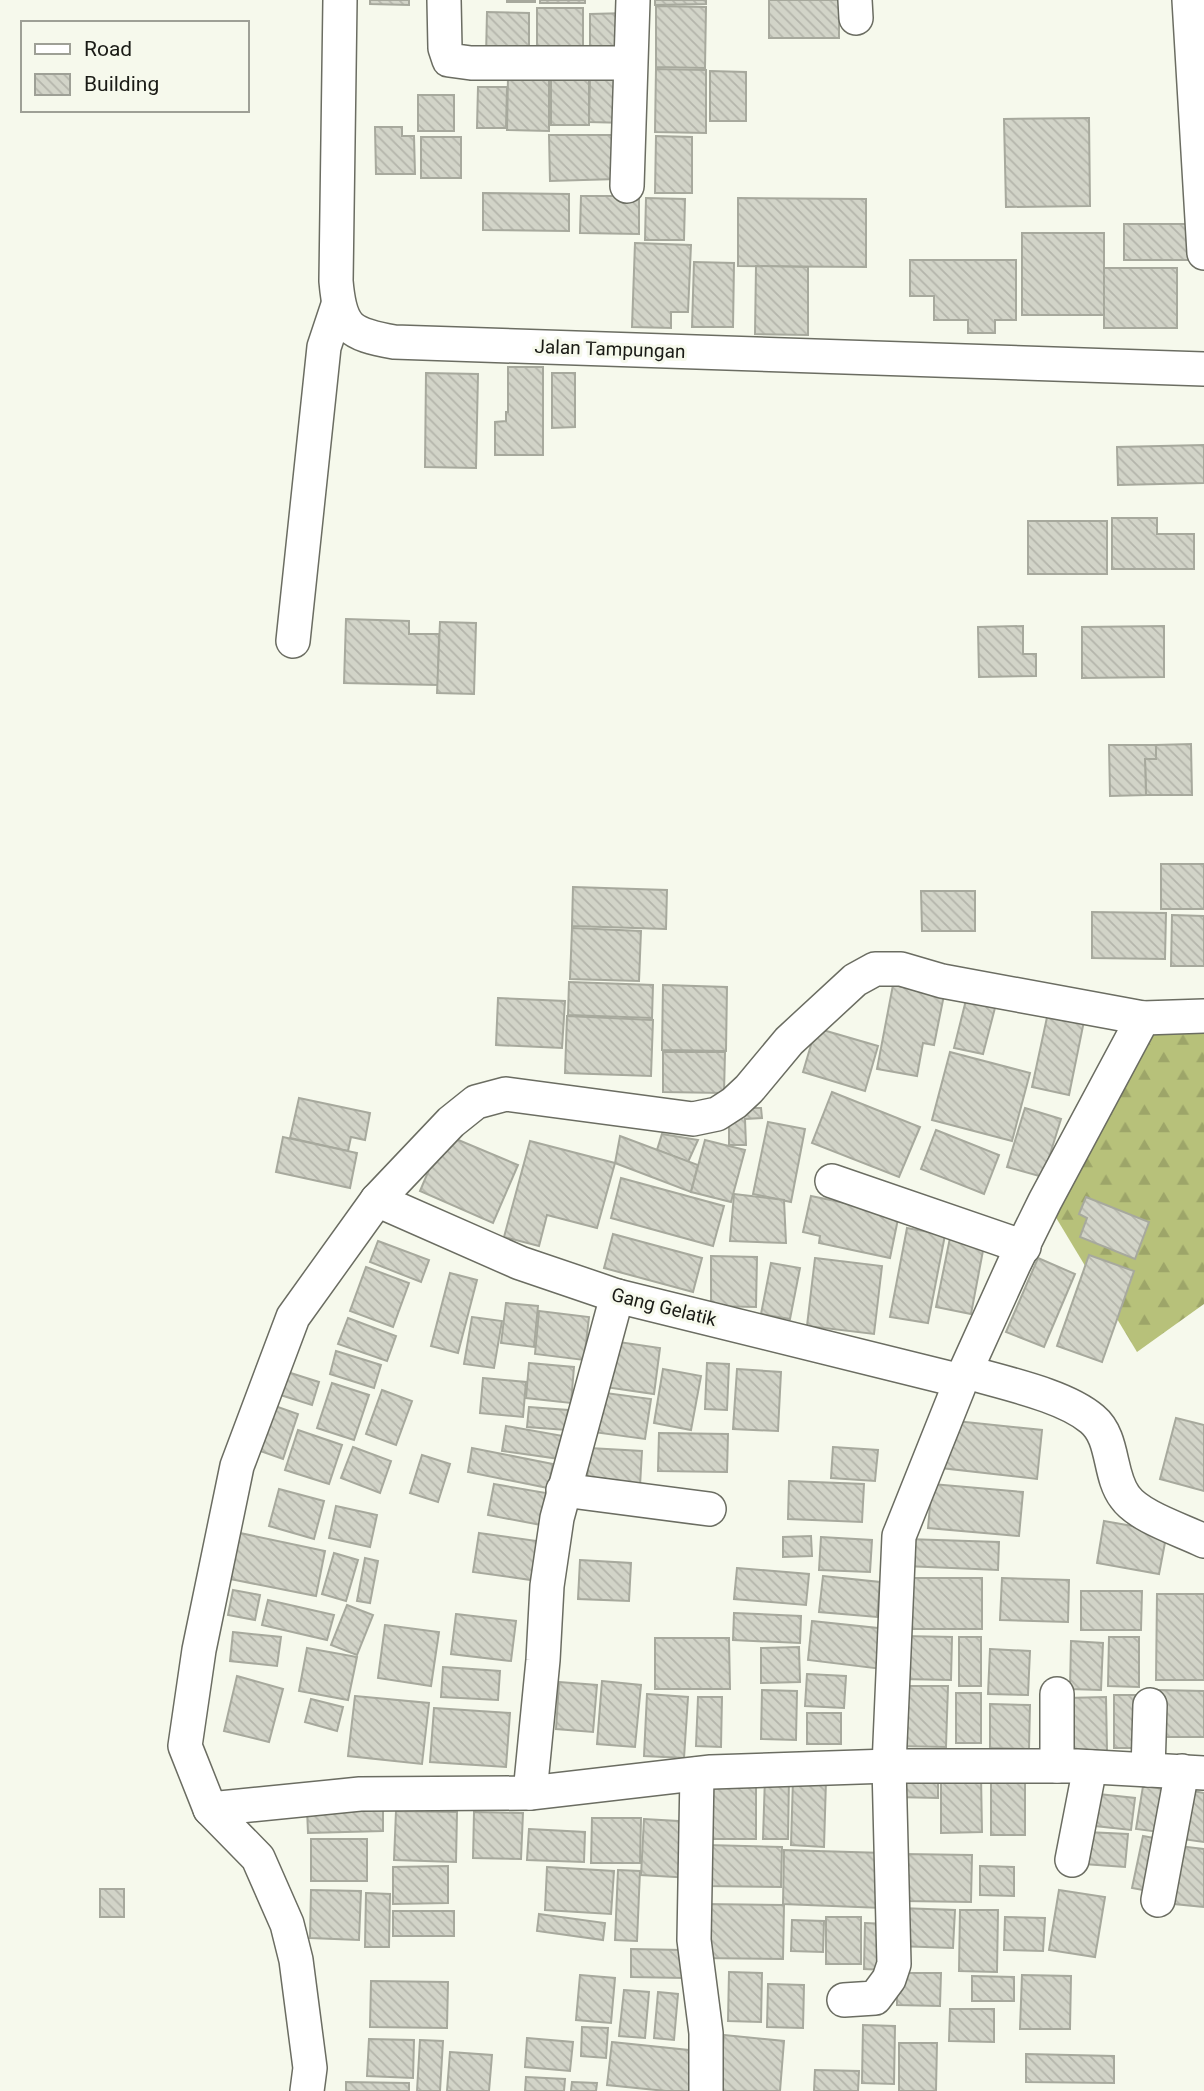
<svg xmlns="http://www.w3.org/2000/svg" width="1204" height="2091" viewBox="0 0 1204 2091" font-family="Roboto,sans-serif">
<defs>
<pattern id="forest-firs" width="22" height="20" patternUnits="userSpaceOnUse" patternTransform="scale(1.75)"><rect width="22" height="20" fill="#b7c17a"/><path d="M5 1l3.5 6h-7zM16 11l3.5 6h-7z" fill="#9da569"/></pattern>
<pattern id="building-back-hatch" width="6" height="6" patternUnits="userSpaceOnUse" patternTransform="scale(1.75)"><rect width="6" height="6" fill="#d2d4c8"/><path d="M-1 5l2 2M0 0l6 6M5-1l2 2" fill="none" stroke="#b4b5ab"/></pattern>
</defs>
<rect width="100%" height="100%" fill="#f6f9ec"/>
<path fill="url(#forest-firs)" d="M1138,1032L1204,1033V1304L1137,1352L1046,1201Z"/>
<g fill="url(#building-back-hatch)" stroke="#a7a99d" stroke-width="2">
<path d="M370,0H409V5L370,4Z"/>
<rect x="507" y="0" width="28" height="2"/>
<rect x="540" y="0" width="45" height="3"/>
<path d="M655,0H706V4L655,5Z"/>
<rect x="769" y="0" width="70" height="38"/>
<path d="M656,6L706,7L705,68L656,67Z"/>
<rect x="537" y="8" width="46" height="48"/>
<path d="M487,12L529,13V56H486Z"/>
<path d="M628,13V53L590,54V14Z"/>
<path d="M656,69L706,70V133L655,132Z"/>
<path d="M710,71L746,72V121H710Z"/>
<path d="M551,74L589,75V125H551Z"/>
<path d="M508,77H549V131L507,130Z"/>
<path d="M590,77L628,78L627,123L589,122Z"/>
<path d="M478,87H507L506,128H477Z"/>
<rect x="418" y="95" width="36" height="36"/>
<path d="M1089,118L1090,206L1006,207L1004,119Z"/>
<path d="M375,127H402V136H414L415,174H376Z"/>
<path d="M549,135H616L617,179L550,181Z"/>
<path d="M656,136L692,137V193H655Z"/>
<rect x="421" y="137" width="40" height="41"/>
<path d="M483,193L569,194V231L483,230Z"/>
<path d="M581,196H639V234L580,233Z"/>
<path d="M646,198L685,199L684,240H645Z"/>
<path d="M738,198L866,199V267L738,266Z"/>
<rect x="1124" y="224" width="64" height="36"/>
<rect x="1022" y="233" width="82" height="82"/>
<path d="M635,243L691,245L688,312H671V328L632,327Z"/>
<path d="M910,260H1016V320H995V333H968V320H934V296H910Z"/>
<path d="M694,262L734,263L733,327H692Z"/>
<path d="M756,266L808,267V335L755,334Z"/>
<rect x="1104" y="268" width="73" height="60"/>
<path d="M508,367H543V455H495V422L506,421V412H508Z"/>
<path d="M426,373L478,374L476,468L425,467Z"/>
<path d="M552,373H575V427L552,428Z"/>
<path d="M1204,445V483L1118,485L1117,447Z"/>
<path d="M1112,518H1157V534H1194V569H1112Z"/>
<rect x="1028" y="521" width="79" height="53"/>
<path d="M346,619L409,621V634H439L438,685L344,683Z"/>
<path d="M440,622L476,623L474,694L437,693Z"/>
<path d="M1023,626V654H1036V676L979,677L978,627Z"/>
<path d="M1164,626V677L1082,678V627Z"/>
<path d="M1191,744L1192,795H1146L1145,759H1156V745Z"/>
<path d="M1109,745H1156V759H1145L1146,795L1110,796Z"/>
<rect x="1161" y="864" width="43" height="45"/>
<path d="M573,887L667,890L666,929L572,926Z"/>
<path d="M921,891H975V931H922Z"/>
<path d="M1092,912L1166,913L1165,959L1092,958Z"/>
<path d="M1172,915L1204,916V966H1171Z"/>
<path d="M572,928L641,931L639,981L570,979Z"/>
<path d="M569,982L653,985L652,1018L568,1015Z"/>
<path d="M663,985L727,987L726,1051L662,1050Z"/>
<path d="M893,985L944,995L934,1045L923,1043L917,1076L877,1069Z"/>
<path d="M967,996L996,1004L983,1054L954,1048Z"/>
<path d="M498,998L565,1001L562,1048L496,1045Z"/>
<path d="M1049,1008L1085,1016L1069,1095L1032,1087Z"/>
<path d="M567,1016L653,1020L651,1076L565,1073Z"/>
<path d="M816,1028L878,1046L865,1091L803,1072Z"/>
<path d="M663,1052H725L724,1093L663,1092Z"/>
<path d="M950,1052L1030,1073L1012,1141L932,1120Z"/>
<path d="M832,1092L920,1127L899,1177L812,1143Z"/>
<path d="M299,1098L370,1113L365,1140L351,1137L348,1151L290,1138Z"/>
<path d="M729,1108H761L762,1118L745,1119L746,1145H729Z"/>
<path d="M1025,1108L1061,1119L1043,1177L1007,1167Z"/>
<path d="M768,1122L805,1129L791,1202L753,1194Z"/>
<path d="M936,1130L999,1155L984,1194L921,1169Z"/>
<path d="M444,1134L518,1165L493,1223L420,1191Z"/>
<path d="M662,1134L698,1140L688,1162L657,1150Z"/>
<path d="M620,1136L698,1165L691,1192L615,1163Z"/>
<path d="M283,1137L357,1153L350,1188L276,1172Z"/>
<path d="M705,1140L745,1150L731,1202L691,1192Z"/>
<path d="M530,1141L615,1163L597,1228L547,1215L539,1246L504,1237Z"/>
<path d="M621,1178L724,1206L713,1246L611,1218Z"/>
<path d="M734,1194L784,1200L786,1243L730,1241Z"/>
<path d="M811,1196L899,1214L890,1258L819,1243L820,1236L803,1232Z"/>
<path d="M1086,1197L1149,1222L1135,1259L1080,1237L1087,1218L1079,1214Z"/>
<path d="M907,1228L945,1235L928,1323L890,1317Z"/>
<path d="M951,1233L985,1240L971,1314L936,1307Z"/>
<path d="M613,1234L702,1258L693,1292L604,1268Z"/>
<path d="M378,1241L429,1260L421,1282L370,1262Z"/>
<path d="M1089,1255L1134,1271L1102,1362L1057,1346Z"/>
<path d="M711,1256L757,1257L756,1307L711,1306Z"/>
<path d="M815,1258L882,1266L874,1334L807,1326Z"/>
<path d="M1038,1258L1075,1274L1044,1347L1006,1332Z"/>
<path d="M771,1263L800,1268L790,1319L761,1314Z"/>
<path d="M366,1267L409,1283L393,1327L350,1311Z"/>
<path d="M450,1273L477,1280L458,1353L431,1346Z"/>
<path d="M506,1303L538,1306L534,1347L501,1343Z"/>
<path d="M539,1311L589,1317L584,1360L535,1354Z"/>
<path d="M472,1317L502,1321L494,1368L464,1364Z"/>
<path d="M348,1318L396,1336L387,1361L338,1344Z"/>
<path d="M605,1340L660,1348L654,1394L598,1386Z"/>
<path d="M336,1351L381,1365L374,1388L330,1374Z"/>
<path d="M529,1363L574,1367L571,1403L526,1398Z"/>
<path d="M707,1363L729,1364L727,1410L705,1409Z"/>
<path d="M278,1369L319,1382L312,1405L271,1392Z"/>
<path d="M663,1369L701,1376L691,1430L654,1423Z"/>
<path d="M737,1369L781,1372L778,1431L733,1429Z"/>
<path d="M483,1378L526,1382L523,1417L480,1413Z"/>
<path d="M332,1383L369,1395L354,1440L317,1428Z"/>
<path d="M382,1390L412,1401L396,1445L366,1434Z"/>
<path d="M598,1392L651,1399L645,1439L593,1432Z"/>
<path d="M275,1406L298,1414L283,1459L260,1451Z"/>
<path d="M529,1407L568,1410L566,1430L527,1427Z"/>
<path d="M1176,1418L1204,1425V1491L1160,1479Z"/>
<path d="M946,1420L1042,1430L1037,1479L941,1468Z"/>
<path d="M506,1426L563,1436L560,1459L502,1451Z"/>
<path d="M298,1430L342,1445L329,1484L285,1470Z"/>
<path d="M659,1433L728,1434L727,1472L658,1471Z"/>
<path d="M353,1447L391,1461L380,1493L341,1478Z"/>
<path d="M833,1447L878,1450L875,1481L831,1478Z"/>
<path d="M472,1448L553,1464L548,1488L468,1472Z"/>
<path d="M589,1448L642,1451L640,1486L587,1483Z"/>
<path d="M422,1455L450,1464L438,1502L410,1493Z"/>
<path d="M789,1481L864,1484L862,1522L788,1519Z"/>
<path d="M494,1484L546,1493L541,1525L488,1515Z"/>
<path d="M932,1484L1023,1492L1019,1536L928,1528Z"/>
<path d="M279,1489L324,1501L314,1539L269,1526Z"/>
<path d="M336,1506L377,1515L370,1547L329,1538Z"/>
<path d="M1104,1521L1167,1532L1159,1574L1097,1563Z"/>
<path d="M240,1533L325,1551L316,1596L230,1579Z"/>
<path d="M479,1533L537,1541L531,1580L473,1572Z"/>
<path d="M811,1536L812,1556L783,1557V1537Z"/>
<path d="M821,1537L872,1540L870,1572L819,1570Z"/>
<path d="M906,1539L999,1542L998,1570L905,1566Z"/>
<path d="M334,1553L358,1560L346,1601L322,1594Z"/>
<path d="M365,1558L378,1561L370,1603L357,1601Z"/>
<path d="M580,1560L631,1563L629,1601L578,1599Z"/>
<path d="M737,1568L809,1574L806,1605L734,1599Z"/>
<path d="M823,1576L880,1582L877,1617L819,1612Z"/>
<rect x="903" y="1578" width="79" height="51"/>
<path d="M1002,1578L1069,1580L1068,1622L1000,1620Z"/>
<path d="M233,1590L260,1595L255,1620L228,1615Z"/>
<path d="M1081,1591H1142L1141,1630H1081Z"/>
<path d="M1157,1594H1204V1680H1156Z"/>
<path d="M268,1600L334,1615L327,1640L262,1625Z"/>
<path d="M347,1605L373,1615L357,1655L331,1645Z"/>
<path d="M734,1613L801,1616L800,1643L733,1640Z"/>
<path d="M456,1614L516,1621L511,1661L451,1654Z"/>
<path d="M812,1621L887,1629L882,1669L808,1660Z"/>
<path d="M385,1625L439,1632L431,1686L378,1678Z"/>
<path d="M233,1632L281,1637L277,1666L230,1661Z"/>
<path d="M902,1636L952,1637L951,1680L901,1679Z"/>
<rect x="959" y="1637" width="22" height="49"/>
<path d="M1109,1637H1139V1687L1108,1686Z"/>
<path d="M655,1638H729L730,1689H655Z"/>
<path d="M1071,1641L1103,1643L1101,1690L1070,1689Z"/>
<path d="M799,1647L800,1682L761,1683V1648Z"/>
<path d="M307,1648L357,1657L348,1700L299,1691Z"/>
<path d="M990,1649L1030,1651L1028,1695L988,1694Z"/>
<path d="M443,1667L500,1671L498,1700L441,1697Z"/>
<path d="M807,1674L846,1676L844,1708L805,1706Z"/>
<path d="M237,1676L283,1689L269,1742L224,1731Z"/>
<path d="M602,1681L641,1685L635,1747L597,1744Z"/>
<path d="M559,1682L597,1685L593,1732L556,1729Z"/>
<path d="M898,1686H948L946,1747L897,1746Z"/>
<path d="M762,1690L797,1691L796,1740L761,1739Z"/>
<path d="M1157,1690L1204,1691V1737H1157Z"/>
<rect x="956" y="1693" width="25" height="50"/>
<path d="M647,1694L688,1697L684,1758L644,1756Z"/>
<rect x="1114" y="1695" width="30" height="53"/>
<path d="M355,1696L429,1703L422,1764L348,1756Z"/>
<path d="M698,1697H722L721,1747L696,1746Z"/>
<path d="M1106,1697L1107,1751H1067L1066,1698Z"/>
<path d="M311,1699L343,1707L337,1731L305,1722Z"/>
<path d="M990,1704L1030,1705L1029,1749L990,1748Z"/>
<path d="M434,1708L510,1713L506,1767L430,1762Z"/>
<rect x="807" y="1713" width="34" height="31"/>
<path d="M895,1772L938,1774V1798L895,1797Z"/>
<path d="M981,1775L982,1832L941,1833V1776Z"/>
<path d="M765,1776L789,1777L788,1839H763Z"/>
<path d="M793,1779L826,1780L824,1847L791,1845Z"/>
<rect x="991" y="1779" width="34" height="56"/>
<path d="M1143,1786L1174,1790L1167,1833L1136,1829Z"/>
<rect x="707" y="1787" width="49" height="52"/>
<path d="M1182,1789L1204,1793V1842L1175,1838Z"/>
<path d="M1089,1793L1135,1798L1131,1830L1086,1825Z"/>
<path d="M383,1806V1831L308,1833L307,1809Z"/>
<path d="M396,1811L457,1812L456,1862L394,1860Z"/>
<path d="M474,1812L523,1813L521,1859L473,1858Z"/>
<path d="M592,1818H641L640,1863H591Z"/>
<path d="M644,1819L695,1822L692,1878L641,1875Z"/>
<path d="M529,1829L585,1832L584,1862L527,1860Z"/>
<path d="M1086,1832L1128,1834L1125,1867L1084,1864Z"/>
<path d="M1143,1836L1165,1840L1154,1892L1132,1888Z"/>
<rect x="311" y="1839" width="56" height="42"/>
<path d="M706,1845L782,1847L781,1887L705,1886Z"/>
<path d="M1170,1845L1204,1849V1907L1164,1903Z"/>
<path d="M784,1850L884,1853L882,1908L783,1904Z"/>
<path d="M903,1854L972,1855L971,1902L903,1901Z"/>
<path d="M448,1866V1903L393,1904V1867Z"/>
<path d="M980,1866L1014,1867V1896L980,1895Z"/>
<path d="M547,1867L614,1871L611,1914L545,1910Z"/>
<path d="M618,1870L640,1871L637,1941L615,1940Z"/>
<rect x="100" y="1889" width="24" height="28"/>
<path d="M311,1890L361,1891L359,1940L310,1938Z"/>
<path d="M1059,1890L1105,1897L1095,1957L1049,1950Z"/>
<path d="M366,1893L390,1894L389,1947H365Z"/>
<path d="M701,1904L784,1905L783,1959L699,1958Z"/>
<path d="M899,1908L955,1910L953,1948L897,1946Z"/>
<path d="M960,1910H998L997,1972L959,1971Z"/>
<rect x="393" y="1911" width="61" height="25"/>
<path d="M539,1914L605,1923L603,1940L537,1931Z"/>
<rect x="826" y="1917" width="35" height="47"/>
<path d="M1005,1917L1045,1918L1043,1951L1004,1950Z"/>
<path d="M792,1920L824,1921L823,1952L791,1951Z"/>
<path d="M865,1923L887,1924V1970L864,1969Z"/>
<path d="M631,1949L683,1950V1978L631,1977Z"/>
<path d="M729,1972L762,1973L761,2022L728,2021Z"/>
<path d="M897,1973H941L940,2006L897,2005Z"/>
<path d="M580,1975L615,1978L611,2023L576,2020Z"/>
<path d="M1022,1975L1071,1976L1070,2029H1020Z"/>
<path d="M972,1976L1014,1977V2001H972Z"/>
<path d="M371,1981L448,1982L447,2028L370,2027Z"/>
<path d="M768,1984L804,1985L803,2028L767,2027Z"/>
<path d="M624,1990L649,1992L645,2038L619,2036Z"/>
<path d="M658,1992L678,1994L674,2040L654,2038Z"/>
<path d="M950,2009H994V2042L949,2041Z"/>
<path d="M863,2025L895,2026L894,2084L862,2083Z"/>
<path d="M582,2027L608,2028L606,2058L581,2056Z"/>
<path d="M724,2035L784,2041L780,2091H719Z"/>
<path d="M527,2038L573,2042L570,2071L525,2067Z"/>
<path d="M369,2039L414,2040L413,2078L367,2076Z"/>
<path d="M420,2040L443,2041L440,2091H417Z"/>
<path d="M612,2042L698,2051L693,2091H666L607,2085Z"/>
<path d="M899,2043H937L936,2091H899Z"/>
<path d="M450,2052L492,2055L489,2091H447Z"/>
<path d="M1026,2054L1114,2056V2083L1026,2082Z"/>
<path d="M815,2070L859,2071L858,2091H814Z"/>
<path d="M526,2077L565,2079L564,2091H525Z"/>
<path d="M346,2082L409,2083V2091H346Z"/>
<path d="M572,2082L597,2083L596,2091H571Z"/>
</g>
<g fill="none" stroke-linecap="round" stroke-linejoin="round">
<g stroke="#6b6d62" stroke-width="36">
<g id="minor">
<path d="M340,0L336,281C340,328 349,334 394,342L1204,369"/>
<path d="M444,0L445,48L449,60L471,63H630"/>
<path d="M855,0L856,18"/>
<path d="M1189,0L1204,253"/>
<path d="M627,186L633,0"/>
<path d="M293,641L324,347L338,305"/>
<path d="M832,1181L1024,1247"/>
<path d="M377,1200L520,1263L617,1296L961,1381"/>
<path d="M967,1372C1003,1383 1064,1395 1092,1419C1115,1438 1108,1475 1125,1497C1139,1517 1182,1530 1204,1541"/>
<path d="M563,1490L709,1509"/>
<path d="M1057,1766V1694"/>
<path d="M1148,1770L1150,1705"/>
<path d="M697,1774L694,1940L706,2033V2091"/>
<path d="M530,1793L543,1660L547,1586L557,1518L617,1296"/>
<path d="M210,1809L360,1794L530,1793L711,1772L889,1766H1077L1204,1773"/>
<path d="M1072,1860L1090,1767"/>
<path d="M1158,1900L1182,1771"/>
<path d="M844,2000L875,1998L889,1979L894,1964L889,1766L899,1536L961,1381L1014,1264L1045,1201L1143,1018"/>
<path d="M307,2091L310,2068L296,1960L287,1924L258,1858L210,1809L185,1746L199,1650L237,1466L293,1317L377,1200L451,1122L476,1102L506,1094L693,1119L717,1114L734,1103L749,1089L789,1041L855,980L875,969H901L942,981L1143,1018L1204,1016"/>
</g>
</g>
<use href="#minor" stroke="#fff" stroke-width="33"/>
</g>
<g text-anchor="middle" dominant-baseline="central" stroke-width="6" stroke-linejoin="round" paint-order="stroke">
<g font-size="19" fill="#1a1b16" stroke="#f6f9ec">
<text transform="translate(610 349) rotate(2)">Jalan Tampungan</text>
<text transform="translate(664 1307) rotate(14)">Gang Gelatik</text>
</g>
</g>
<rect x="21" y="21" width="228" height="91" fill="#f6f9ec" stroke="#9ea096" stroke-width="2"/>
<rect x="35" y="44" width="35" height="10" fill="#ffffff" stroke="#9ea096" stroke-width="2"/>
<text x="84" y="56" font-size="21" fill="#1a1b16">Road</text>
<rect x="35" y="74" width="35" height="21" fill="url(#building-back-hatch)" stroke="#9ea096" stroke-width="2"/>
<text x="84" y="91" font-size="21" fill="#1a1b16">Building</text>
</svg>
